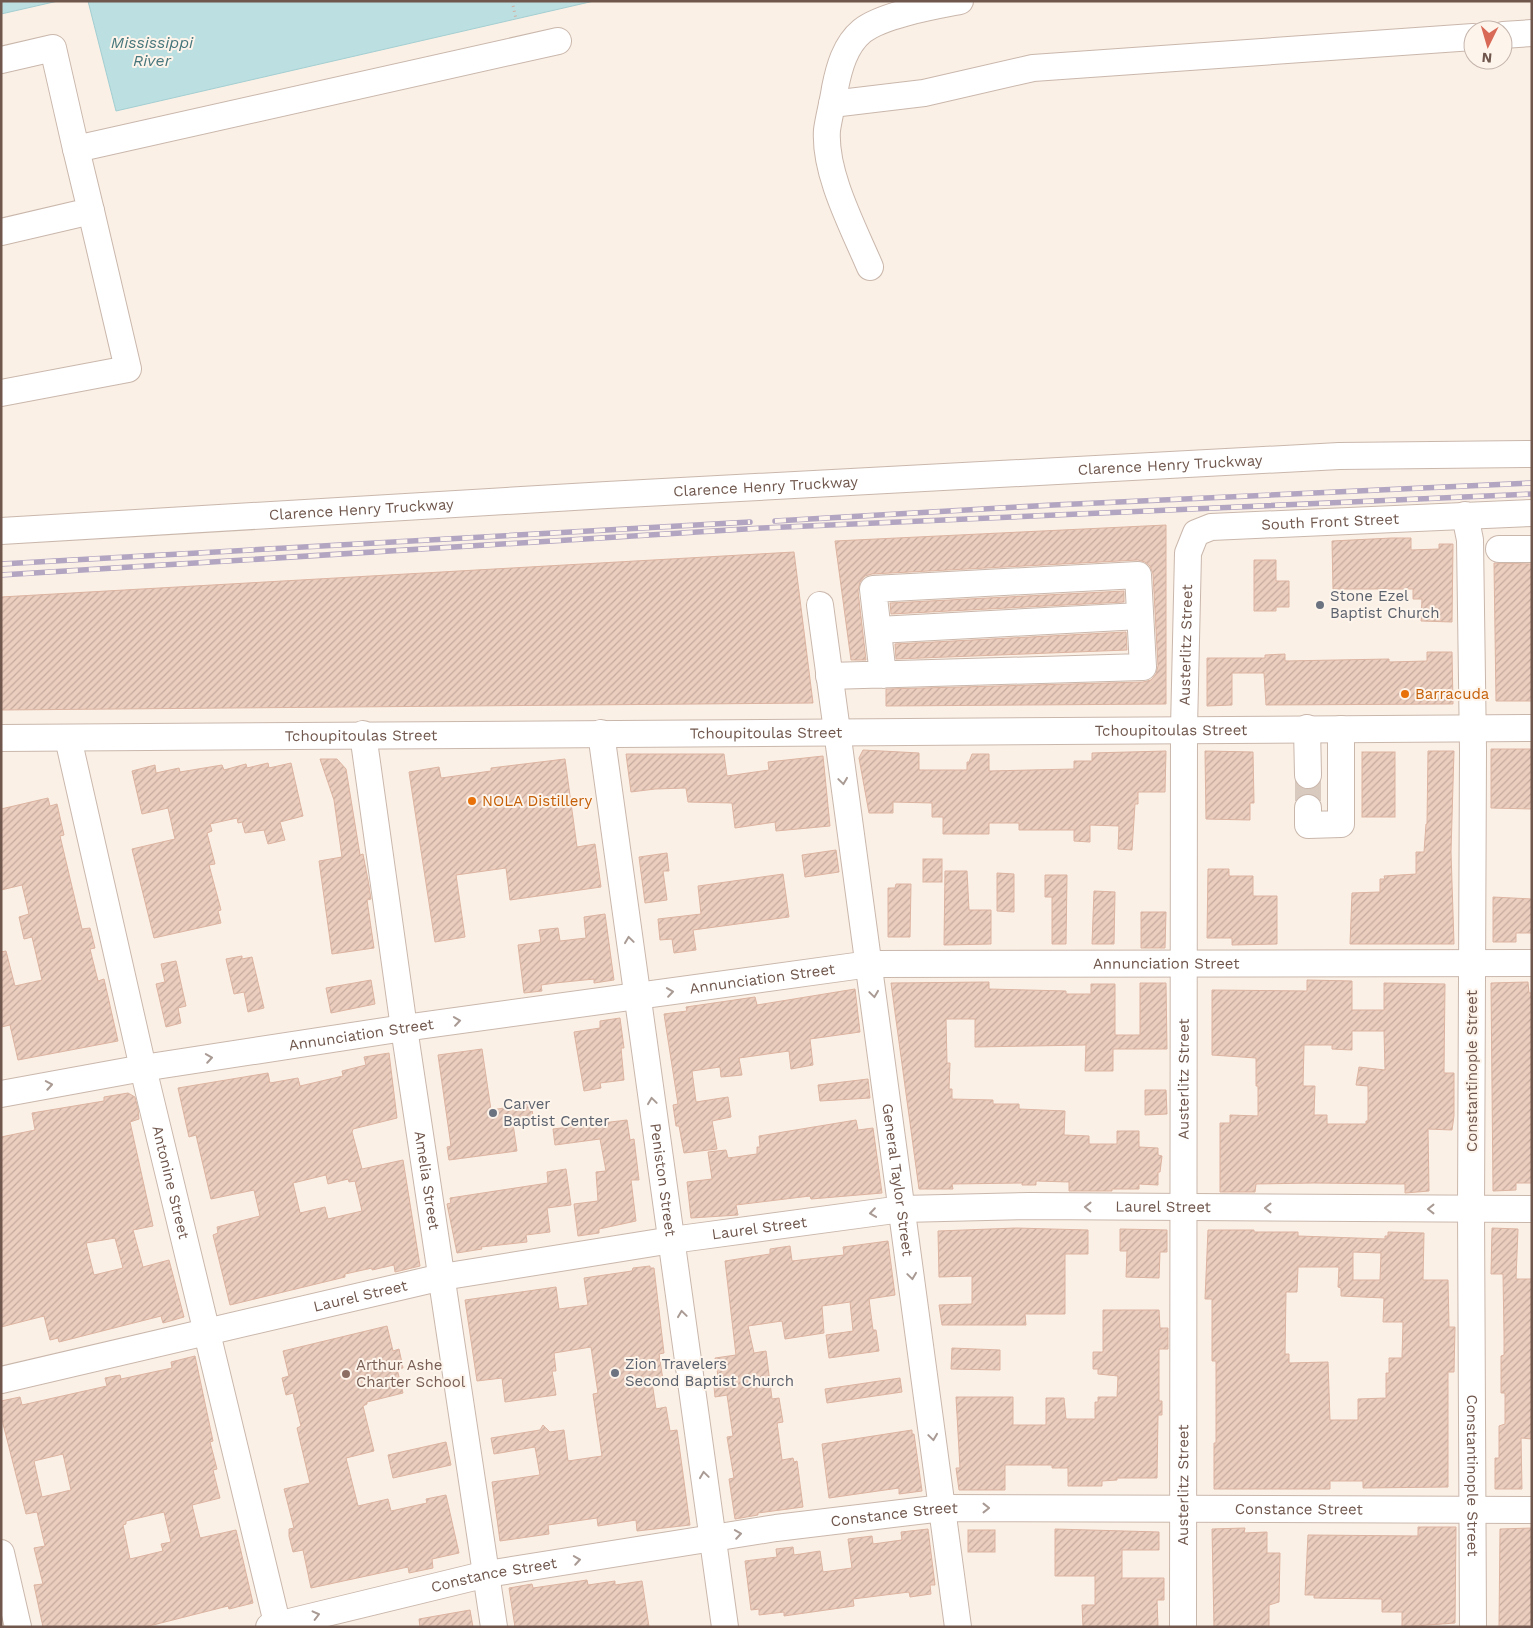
<svg xmlns="http://www.w3.org/2000/svg" width="1533" height="1628" viewBox="0 0 1533 1628" font-family="'Work Sans',sans-serif">
<defs>
<pattern id="building-hatch" width="6" height="6" patternUnits="userSpaceOnUse" patternTransform="scale(1.25)"><rect width="6" height="6" fill="#eccebf"/><path d="M-1 1l2-2M0 6l6-6M5 7l2-2" fill="none" stroke="#c4aa9d"/></pattern>
</defs>
<rect width="100%" height="100%" fill="#faf0e5"/>
<g fill="#bcdfe1" stroke="#a3ced2">
<path d="M1,1H58L1,14Z"/>
<path d="M88,1H594L116,111Z"/>
</g>
<g fill="url(#building-hatch)" stroke="#ddb4a2" fill-rule="evenodd">
<path d="M1166,525V704L886,706V689L1143,682L1151,680L1156,674L1158,666L1153,574L1150,566L1145,562L1138,560L872,574L865,576L860,582L858,591L866,660H851L835,541Z"/>
<path d="M1392,538H1411V550L1439,549V544H1453L1452,622L1421,621L1422,599H1413V589H1333L1332,541Z"/>
<path d="M794,552L813,703L1,710V597Z"/>
<path d="M1254,560H1276V581H1289V607H1276V611H1254Z"/>
<path d="M1494,563L1532,564V701H1496Z"/>
<path d="M1124,591V602L891,614L890,603Z"/>
<path d="M1126,632L1127,650L896,659L895,644Z"/>
<path d="M1427,652H1452L1453,704L1266,705L1264,673H1232V705L1207,706V658H1265V655L1285,654V661L1389,659V662L1427,661Z"/>
<path d="M1491,749H1532V809L1491,808Z"/>
<path d="M863,750L919,753V770H967V762H969L972,754H989V771L1074,769V761H1092V753L1166,751L1165,792H1138V804H1135L1132,850L1118,849L1119,826L1090,825V842L1074,841V830H1019V823H989V834H943V817H932V803L893,802V813H869L859,758Z"/>
<path d="M1205,751L1253,752L1254,803H1250V820L1206,819Z"/>
<path d="M1428,751H1454L1451,852L1454,944H1350L1352,893L1380,892V879H1385L1384,876L1416,874V852H1424L1426,824H1427Z"/>
<rect x="1362" y="752" width="33" height="65"/>
<path d="M626,754H724L727,776L769,770L768,762L823,756L830,826L776,831L775,822L735,828L732,803L688,802L686,788L655,789L631,792Z"/>
<path d="M320,759H337L346,769L360,855L363,854L368,880L371,899L367,900L374,948L332,954L319,861L342,857L334,800Z"/>
<path d="M565,759L577,847L595,844L601,887L510,900L506,868L456,875L465,937L435,942L409,772L439,767L441,778L491,771V768Z"/>
<path d="M268,763L269,768L291,763L303,816L280,822L285,840L268,844L264,830L245,833L242,822L238,823L237,818L210,824L212,831L207,833L215,864L209,865L221,910L218,911L221,923L154,938L132,849L175,839L168,808L142,814L132,771L155,765L156,773L179,768L180,772L222,765L224,770L246,764L247,768Z"/>
<path d="M48,798L50,806L57,804L64,835L60,836L82,929L90,928L95,948L90,949L98,981L104,979L118,1041L18,1060L10,1025L1,1027V952L6,951L15,986L42,980L32,937L24,939L19,917L29,914L22,885L1,890V809Z"/>
<path d="M836,850L839,872L805,877L802,855Z"/>
<path d="M667,853L669,871H663L667,900L645,903L639,857Z"/>
<rect x="923" y="859" width="19" height="23"/>
<path d="M1208,869H1229V876H1253V896H1277V944L1232,945V938H1207Z"/>
<path d="M945,871H967L969,910H991V944L944,945Z"/>
<path d="M997,873L1014,874V912L997,911Z"/>
<path d="M783,874L789,917L693,930L696,950L674,953L672,939L660,940L658,919L701,914L698,886Z"/>
<path d="M1045,875H1067L1066,944H1052V897H1045Z"/>
<path d="M896,884H911L910,937H888V888H895Z"/>
<path d="M1094,891L1115,892L1114,944H1092Z"/>
<path d="M1493,897L1532,899V933H1516V942H1493Z"/>
<path d="M1141,912H1166L1165,948H1141Z"/>
<path d="M605,914L614,980L594,983V979L555,983L541,985L542,991L524,993L518,945L541,942L539,930L558,928L560,941L586,938L584,917Z"/>
<path d="M242,956V959L252,957L264,1008L248,1012L244,992L234,994L226,959Z"/>
<path d="M176,961L186,1006L178,1008L181,1023L166,1027L156,984L165,982L161,964Z"/>
<path d="M371,980L375,1004L331,1013L326,988Z"/>
<path d="M1307,980L1352,981V1010H1384V983L1445,984L1444,1073H1454V1116L1452,1130L1428,1129L1429,1191L1405,1193V1184L1314,1183L1256,1184L1255,1192H1220V1123H1230V1115L1258,1116V1086H1256V1058L1212,1055V990L1307,991ZM1352,1031H1384L1385,1070L1359,1067L1356,1085L1368,1086V1121H1366V1124H1327V1115H1314L1315,1086H1303L1304,1045H1332V1049L1352,1050Z"/>
<path d="M989,982V989L1066,991V994H1091V984H1115V1035H1140V983H1166L1167,1049H1113V1071H1085L1086,1045L975,1047V1019H946L947,1063H950L949,1089H952V1099L993,1100V1104H1019V1109L1065,1111L1064,1135L1089,1136V1144H1117V1131H1139V1147L1158,1148V1155L1162,1156L1160,1172H1158V1185L1139,1184V1189H1112V1191H1069V1182L1036,1181V1185H1022V1183L952,1184L953,1189H919L891,983Z"/>
<path d="M1528,982L1529,993H1532V1183H1516V1190L1493,1191L1491,983Z"/>
<path d="M855,989L860,1032L810,1039L813,1065L791,1069L789,1051L739,1058L742,1075L721,1077L720,1067L692,1071L696,1102L728,1097L731,1117L712,1121L717,1149L684,1153L679,1126H676L673,1105L678,1104L664,1014L687,1011L686,1007L755,997L757,1005Z"/>
<path d="M620,1018L624,1048H621L624,1080L600,1083L601,1088L584,1091L574,1032L600,1028V1021Z"/>
<path d="M482,1049L491,1110L531,1104L534,1121L513,1124L517,1151L449,1160L447,1147L451,1146L438,1055Z"/>
<path d="M389,1053L397,1118L353,1129L352,1132L362,1169L403,1160L420,1266L395,1272L394,1265L372,1270V1268L345,1274V1277L230,1305L213,1235L218,1233L217,1227L260,1216L254,1190L211,1199L196,1135L189,1137L178,1088L268,1073L270,1083L298,1078L300,1086L343,1076L342,1071L366,1065L364,1057ZM326,1175L328,1184L348,1179L349,1182L355,1181L362,1211L328,1219L325,1207L300,1213L293,1183Z"/>
<path d="M868,1079L870,1098L820,1101L818,1085Z"/>
<path d="M1145,1090H1166L1167,1114L1145,1115Z"/>
<path d="M128,1093L135,1097L138,1109L139,1119L130,1122L153,1226L133,1230L143,1267L169,1260L184,1317L163,1323L161,1316L59,1342L58,1338L50,1340L44,1316L1,1327V1137L35,1130L32,1113L104,1101V1097ZM115,1238L123,1268L94,1275L86,1243Z"/>
<path d="M627,1120L630,1140L634,1139L639,1180H631L636,1221L599,1229V1233L578,1236L574,1204L598,1201L596,1172L606,1171L600,1139L555,1145L553,1129Z"/>
<path d="M856,1120L858,1130L873,1128L882,1193L811,1199L810,1196L736,1205L738,1215L691,1218L687,1182L712,1179L708,1152L726,1150L728,1158L757,1154V1147H760L759,1136Z"/>
<path d="M566,1169L571,1205L547,1208L550,1232L526,1235L527,1242L481,1247L482,1249L457,1253L447,1204L451,1203L450,1198L548,1183L547,1172Z"/>
<path d="M1016,1228L1088,1230V1254H1065V1314H1025L1026,1325H942L939,1305L972,1304V1276L939,1277L938,1231Z"/>
<path d="M1492,1228L1518,1229L1516,1279H1532V1439L1521,1438L1522,1489H1495V1458H1499V1426L1505,1424V1393H1501V1356L1504,1355V1334L1503,1274H1491Z"/>
<path d="M1120,1229L1167,1230V1252H1160L1159,1278L1126,1277L1127,1251H1120Z"/>
<path d="M1208,1230H1254V1232H1298V1236L1385,1239V1236H1388V1232L1424,1233L1423,1280H1448L1449,1327H1455L1454,1372H1448V1487L1363,1488V1481H1330V1489H1214V1443H1216V1361H1212V1299H1205ZM1353,1252L1381,1253L1380,1280H1353ZM1298,1267H1339L1338,1287L1341,1288V1296L1384,1298L1383,1322H1403L1402,1358H1389V1373H1386V1398L1358,1399V1420H1330L1328,1362L1289,1363V1354H1285L1286,1292H1297Z"/>
<path d="M888,1241L895,1295L869,1299L873,1330H876L879,1351L829,1358L826,1335L853,1331L850,1302L822,1306L824,1333L785,1339L782,1321L748,1326L754,1353L766,1351L772,1399L779,1398L783,1422L777,1423L782,1460L793,1458L794,1462L797,1461L803,1507L758,1513V1515L735,1519L729,1479L734,1478L727,1437L733,1436L727,1395L715,1397L713,1376H718L715,1358L736,1355L725,1261L770,1254V1249L790,1246L792,1261L844,1255L843,1247Z"/>
<path d="M650,1266V1268H654L664,1353L659,1354L663,1380L652,1382L656,1409L666,1407L670,1431L677,1430L690,1525L637,1531L636,1520L598,1526L597,1518L548,1525L549,1534L500,1541L492,1482L540,1475L535,1447L494,1454L491,1438L540,1430L543,1425L550,1432L564,1430L568,1461L602,1456L593,1394L598,1393L591,1347L554,1353L556,1371H552L556,1395L505,1402L502,1378L477,1381L465,1300L556,1287L559,1309L588,1305L584,1278L632,1271L633,1268Z"/>
<path d="M1103,1310H1159L1160,1328H1168V1349H1159V1401H1162V1415H1158L1157,1478H1117V1480L1102,1481V1486H1068V1468H1052V1465H1005V1490H959L956,1468H960L956,1397H1013V1425H1046V1398H1064L1066,1419H1095V1402H1098V1397H1117L1118,1376L1098,1374V1369H1093V1352H1103Z"/>
<path d="M387,1326L393,1351L399,1349L403,1368L397,1369L403,1393L367,1402V1404L363,1406L374,1451L346,1458L358,1506L388,1499L391,1511L427,1503L426,1499L446,1495L459,1553L432,1559L433,1568L409,1573L408,1567L311,1588L303,1550L293,1552L289,1536V1529L294,1528L284,1489L310,1483L297,1428L301,1426L293,1393L286,1395L282,1378L289,1376L283,1351Z"/>
<path d="M952,1348L1000,1350V1370L951,1369Z"/>
<path d="M195,1356L213,1441L210,1442L217,1469L213,1470L220,1498L192,1505L200,1538L236,1530L253,1603L229,1609L228,1606L145,1627H43L34,1585L43,1584L34,1548L45,1546L37,1512L26,1514L1,1416V1401L20,1397L22,1405L107,1386L105,1378L120,1375L121,1379L172,1368L171,1362ZM63,1454L71,1490L42,1497L34,1461ZM164,1512L171,1542L161,1544L163,1551L130,1559L123,1525L126,1524V1521Z"/>
<path d="M900,1378L902,1392L827,1403L825,1389Z"/>
<path d="M912,1430V1434H914L922,1491L899,1494V1488L829,1498L822,1444Z"/>
<path d="M446,1442L451,1465L393,1478L388,1455Z"/>
<path d="M1418,1527H1456L1455,1623L1402,1627V1612H1382V1599L1314,1598V1595H1305L1308,1535L1418,1536Z"/>
<path d="M1245,1528L1244,1533L1267,1532V1553H1280L1279,1602L1269,1605V1627H1214L1212,1529Z"/>
<path d="M1532,1528V1627H1499L1500,1529Z"/>
<path d="M928,1529L935,1585H930L931,1594L910,1597L909,1592L853,1599L854,1606L784,1616V1612L759,1615V1609L751,1610L745,1561L777,1557L776,1549L793,1547L794,1555L820,1551L823,1572L852,1568L848,1539L872,1536L873,1544L902,1540L901,1532Z"/>
<path d="M1055,1529L1159,1532V1550H1122V1578H1164V1600H1157L1158,1627H1083L1082,1605H1095V1576H1055Z"/>
<rect x="968" y="1530" width="27" height="22"/>
<path d="M587,1580L588,1585L615,1581V1585L642,1581L649,1627H515L509,1588L532,1584L533,1588Z"/>
<path d="M470,1610L473,1627H420L419,1619Z"/>
</g>
<g fill="none" stroke-linecap="round" stroke-linejoin="round">
<path stroke="#d8cabf" stroke-width="26" stroke-dasharray="26 13" stroke-linecap="butt" d="M1308,775V808"/>
<g stroke="#cab7ac" stroke-width="28">
<g id="minor">
<path d="M1503,35L1532,33"/>
<path d="M1,60L53,48L76,149L558,41"/>
<path d="M832,104L924,93L1033,68L1473,37"/>
<path d="M1,232L91,211L76,149"/>
<path d="M870,267C853,227 824,173 827,130C829,116 833,102 835,88C839,68 845,45 862,31C882,15 934,6 960,1"/>
<path d="M1,393L128,369L91,211"/>
<path id="s1" d="M1465,515L1470,540L1473,750L1471,1209L1473,1627"/>
<path id="s2" d="M1,531L607,495L1339,456L1532,454"/>
<path d="M1499,549H1532"/>
<path id="s3" d="M820,605L958,1627"/>
<path d="M878,630L1140,616"/>
<path d="M829,676L1143,667L1138,575L873,589L883,675"/>
<path d="M1307,728L1308,775"/>
<path id="s4" d="M601,733L725,1627"/>
<path id="s5" d="M363,734L404,1028L494,1627"/>
<path id="s6" d="M1,738L1532,728"/>
<path id="s7" d="M68,738L143,1068L278,1627"/>
<path d="M1308,808V825L1341,824V729"/>
<path id="s8" d="M1,1094L143,1068L404,1028L870,964L1532,963"/>
<path id="s9" d="M1,1380L442,1277L672,1240L902,1209L1029,1206L1532,1209"/>
<path d="M1,1553L18,1627"/>
<path id="s10" d="M269,1627L487,1574L776,1528L943,1508L1532,1510"/>
<path id="s11" d="M1183,1627L1184,728L1188,553L1196,533L1211,527L1532,513"/>
</g>
</g>
<path stroke="#d1b1a3" stroke-width="3" stroke-dasharray="1 4" stroke-linecap="butt" d="M512,1L516,19"/>
<use href="#minor" stroke="#fff" stroke-width="26"/>
<g stroke="#b2a5c2" stroke-width="5.5">
<g id="rail">
<path d="M775,521L1053,505L1532,483"/>
<path d="M1,564L750,522"/>
<path d="M1,575L762,528L1532,494"/>
</g>
</g>
<use href="#rail" stroke="#fdf4eb" stroke-width="4" stroke-dasharray="11" stroke-linecap="butt"/>
</g>
<defs><path id="oneway-chevron" d="M-2-3.5L2.5 0L-2 3.5" fill="none" stroke-width="1.6" stroke-linecap="round" stroke-linejoin="round" transform="scale(1.25)"/></defs>
<g stroke="#a99a94">
<use href="#oneway-chevron" transform="translate(843 781) rotate(82)"/>
<use href="#oneway-chevron" transform="translate(629 940) rotate(-98)"/>
<use href="#oneway-chevron" transform="translate(670 992) rotate(-8)"/>
<use href="#oneway-chevron" transform="translate(874 994) rotate(82)"/>
<use href="#oneway-chevron" transform="translate(457 1021) rotate(-8)"/>
<use href="#oneway-chevron" transform="translate(209 1058) rotate(-9)"/>
<use href="#oneway-chevron" transform="translate(49 1085) rotate(-10)"/>
<use href="#oneway-chevron" transform="translate(652 1101) rotate(-98)"/>
<use href="#oneway-chevron" transform="translate(1088 1207) rotate(-179)"/>
<use href="#oneway-chevron" transform="translate(1268 1208) rotate(-180)"/>
<use href="#oneway-chevron" transform="translate(1431 1209) rotate(-180)"/>
<use href="#oneway-chevron" transform="translate(873 1213) rotate(172)"/>
<use href="#oneway-chevron" transform="translate(912 1276) rotate(82)"/>
<use href="#oneway-chevron" transform="translate(682 1314) rotate(-98)"/>
<use href="#oneway-chevron" transform="translate(933 1437) rotate(82)"/>
<use href="#oneway-chevron" transform="translate(704 1475) rotate(-98)"/>
<use href="#oneway-chevron" transform="translate(986 1508)"/>
<use href="#oneway-chevron" transform="translate(738 1534) rotate(-9)"/>
<use href="#oneway-chevron" transform="translate(577 1560) rotate(-9)"/>
<use href="#oneway-chevron" transform="translate(316 1615) rotate(-14)"/>
</g>
<g fill="#6b7280" stroke="#fdf4eb" stroke-width="2">
<circle cx="1320" cy="605" r="5"/>
<circle cx="493" cy="1113" r="5"/>
<circle cx="615" cy="1373" r="5"/>
</g>
<g fill="#e8710a" stroke="#fdf4eb" stroke-width="2">
<circle cx="1405" cy="694" r="5"/>
<circle cx="472" cy="801" r="5"/>
</g>
<circle fill="#8d6e63" stroke="#fdf4eb" stroke-width="2" cx="346" cy="1374" r="5"/>
<g text-anchor="middle" dominant-baseline="central" stroke-width="4" stroke-linejoin="round" paint-order="stroke">
<g font-size="15" fill="#70574d" stroke="#fdf4eb">
<text stroke="none"><textPath href="#s2" startOffset="1171">Clarence Henry Truckway</textPath></text>
<text stroke="none"><textPath href="#s2" startOffset="766">Clarence Henry Truckway</textPath></text>
<text stroke="none"><textPath href="#s2" startOffset="361">Clarence Henry Truckway</textPath></text>
<text stroke="none"><textPath href="#s11" startOffset="1231">South Front Street</textPath></text>
<text stroke="none"><textPath href="#s11" startOffset="982">Austerlitz Street</textPath></text>
<text stroke="none"><textPath href="#s6" startOffset="1170">Tchoupitoulas Street</textPath></text>
<text stroke="none"><textPath href="#s6" startOffset="765">Tchoupitoulas Street</textPath></text>
<text stroke="none"><textPath href="#s6" startOffset="360">Tchoupitoulas Street</textPath></text>
<text stroke="none"><textPath href="#s8" startOffset="1175">Annunciation Street</textPath></text>
<text stroke="none"><textPath href="#s8" startOffset="770">Annunciation Street</textPath></text>
<text stroke="none"><textPath href="#s8" startOffset="365">Annunciation Street</textPath></text>
<text transform="translate(1472 1071) rotate(-90)">Constantinople Street</text>
<text stroke="none"><textPath href="#s11" startOffset="548">Austerlitz Street</textPath></text>
<text stroke="none"><textPath href="#s3" startOffset="580">General Taylor Street</textPath></text>
<text stroke="none"><textPath href="#s4" startOffset="451">Peniston Street</textPath></text>
<text stroke="none"><textPath href="#s5" startOffset="451">Amelia Street</textPath></text>
<text stroke="none"><textPath href="#s7" startOffset="456">Antonine Street</textPath></text>
<text stroke="none"><textPath href="#s9" startOffset="1179">Laurel Street</textPath></text>
<text stroke="none"><textPath href="#s9" startOffset="774">Laurel Street</textPath></text>
<text stroke="none"><textPath href="#s9" startOffset="369">Laurel Street</textPath></text>
<text stroke="none"><textPath href="#s1" startOffset="961">Constantinople Street</textPath></text>
<text stroke="none"><textPath href="#s11" startOffset="142">Austerlitz Street</textPath></text>
<text stroke="none"><textPath href="#s10" startOffset="1041">Constance Street</textPath></text>
<text stroke="none"><textPath href="#s10" startOffset="636">Constance Street</textPath></text>
<text stroke="none"><textPath href="#s10" startOffset="231">Constance Street</textPath></text>
</g>
<g font-size="15" fill="#5b616d" stroke="#fdf4eb" text-anchor="start">
<text x="1330" y="596">Stone Ezel<tspan x="1330" dy="17">Baptist Church</tspan></text>
<text x="503" y="1104">Carver<tspan x="503" dy="17">Baptist Center</tspan></text>
<text x="625" y="1364">Zion Travelers<tspan x="625" dy="17">Second Baptist Church</tspan></text>
</g>
<g font-size="15" fill="#c56008" stroke="#fdf4eb" text-anchor="start">
<text x="1415" y="694">Barracuda</text>
<text x="482" y="801">NOLA Distillery</text>
</g>
<g font-size="15" fill="#785e54" stroke="#fdf4eb" text-anchor="start">
<text x="356" y="1365">Arthur Ashe<tspan x="356" dy="17">Charter School</tspan></text>
</g>
<g font-size="16" font-style="italic" fill="#46767b" stroke="#fdf4eb">
<text x="152" y="42">Mississippi<tspan x="152" dy="18">River</tspan></text>
</g>
</g>
<rect width="1533" height="1628" fill="none" stroke="#70574d" stroke-width="5"/>
<g transform="translate(1488 45) rotate(185)"><circle r="24" fill="#fdf4eb" stroke="#c5b5ac"/>
<path d="M0-4L9 19L0 12L-9 19Z" fill="#d76956"/>
<text y="-8" font-size="14" font-weight="bold" text-anchor="middle" fill="#70574d">N</text>
</g>
</svg>
